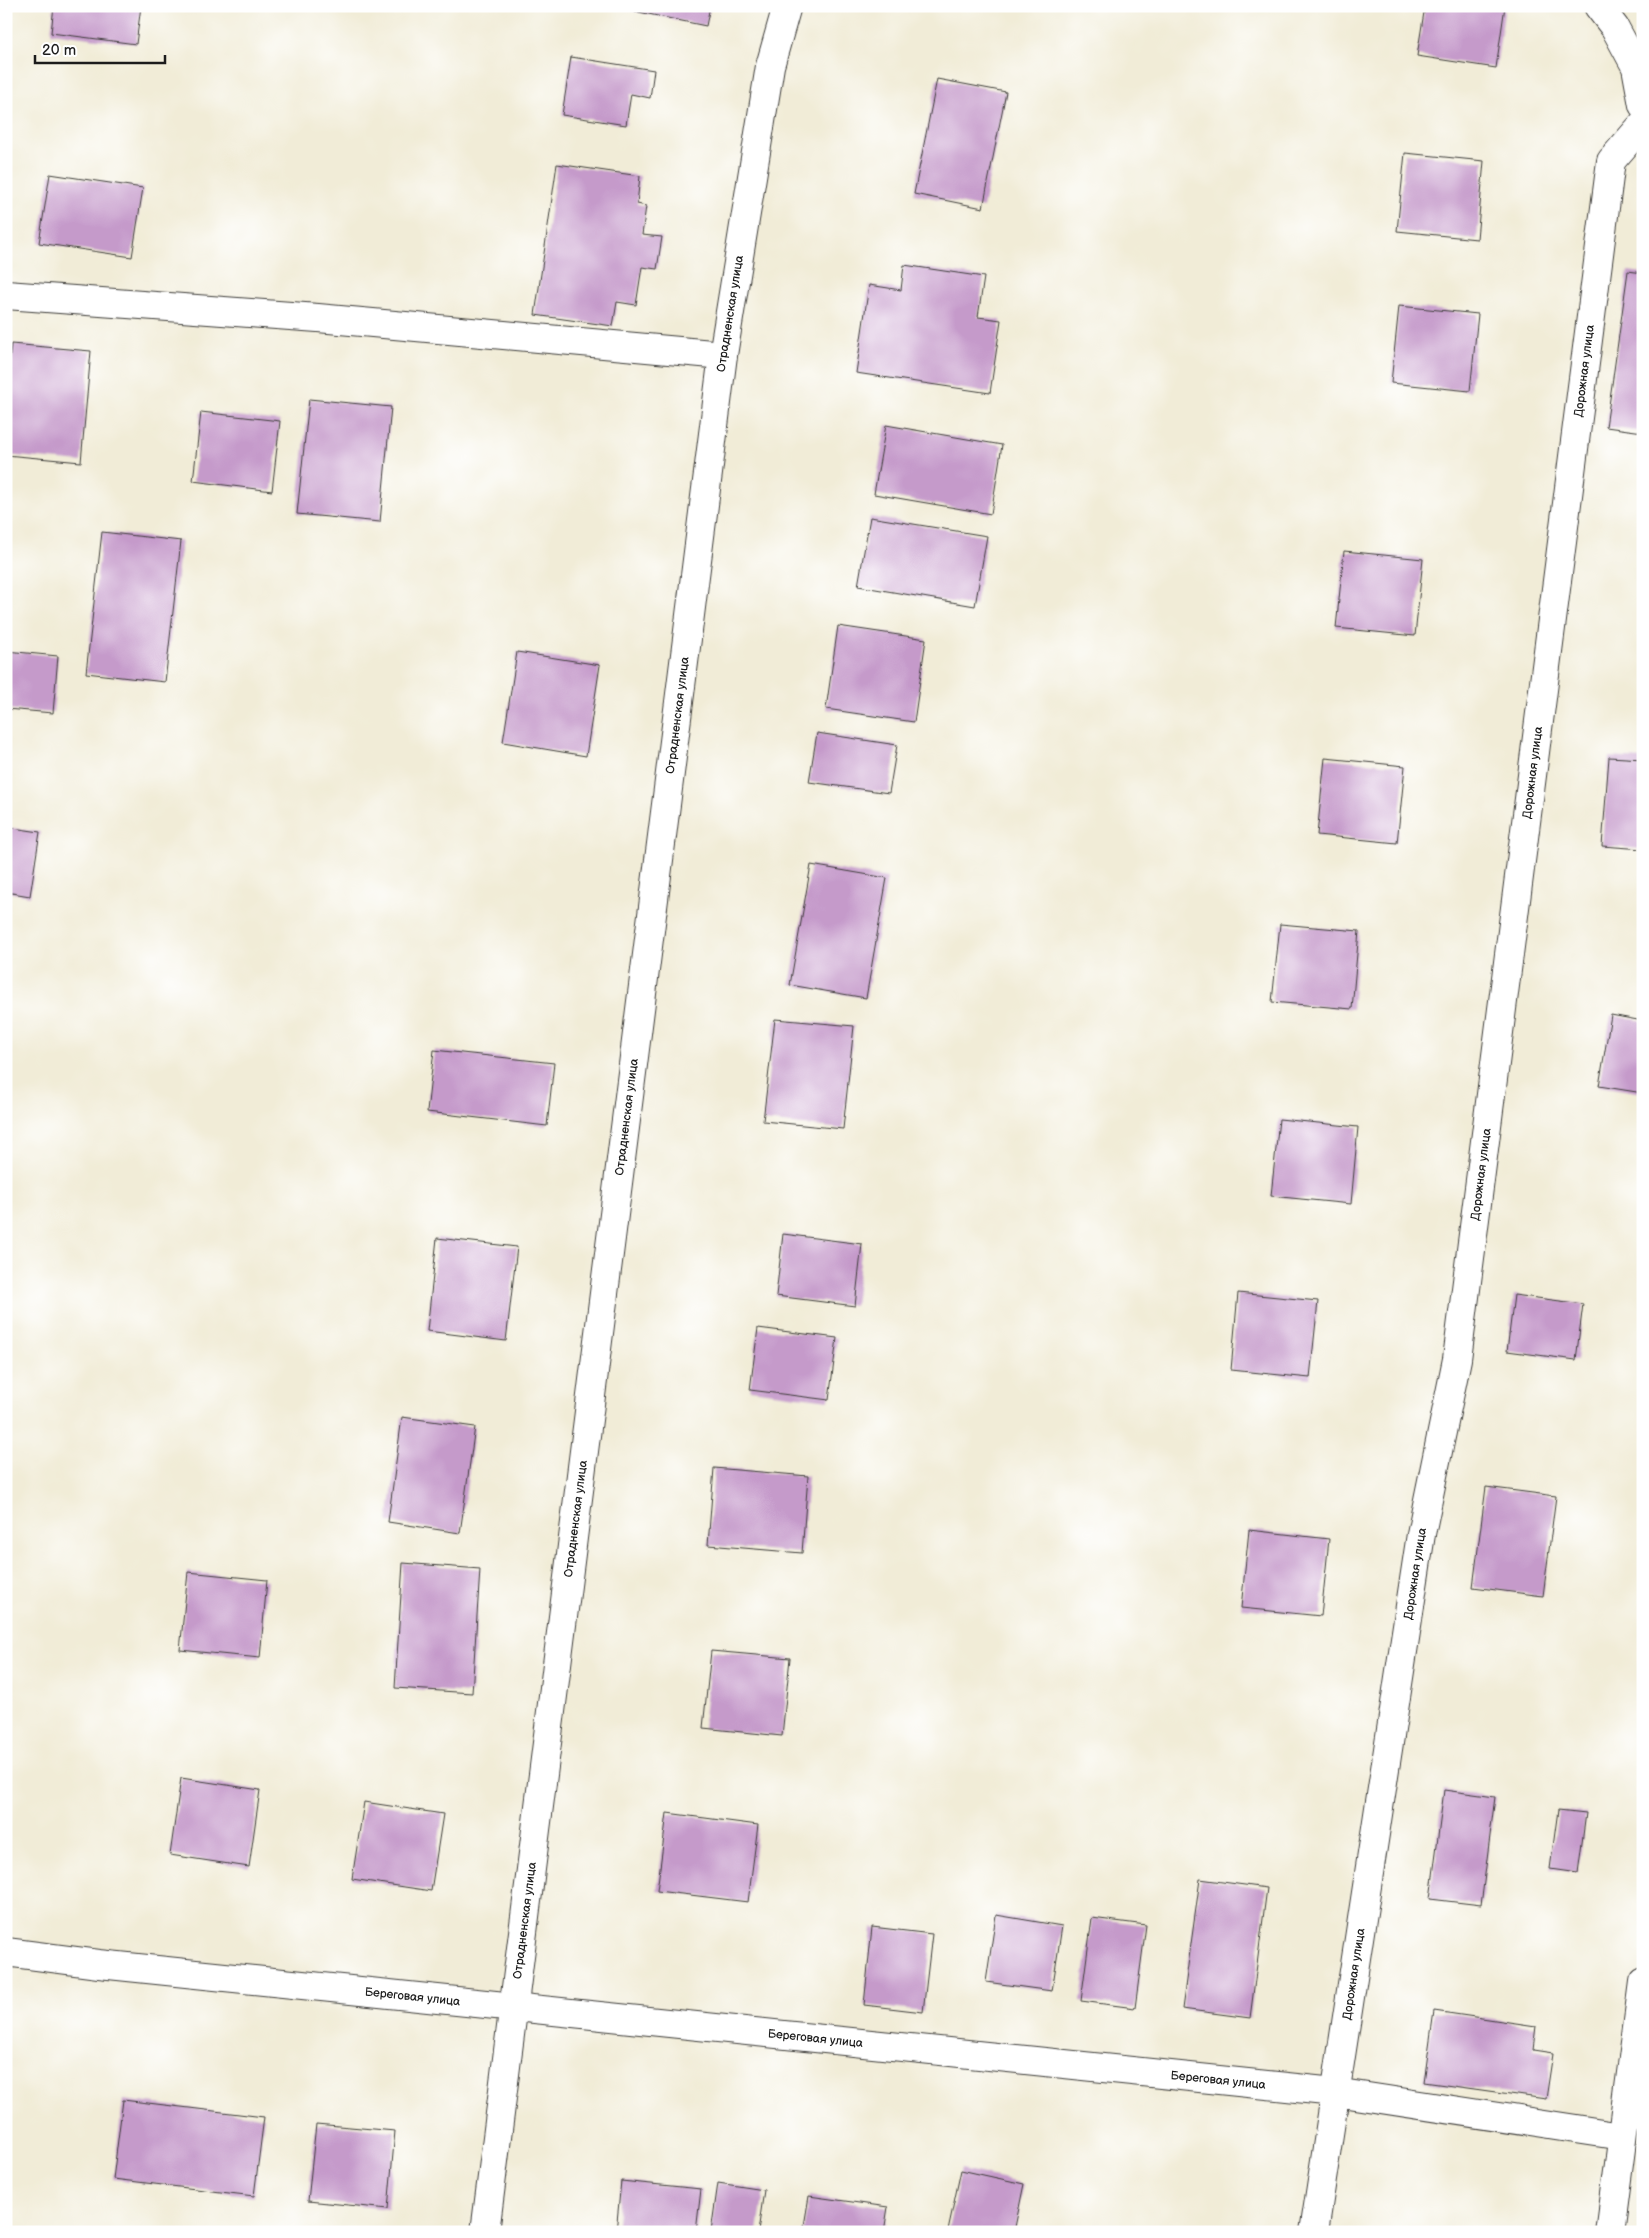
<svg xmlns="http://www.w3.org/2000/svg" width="1649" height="2238" viewBox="0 0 1649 2238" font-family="'Balsamiq Sans',sans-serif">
<rect width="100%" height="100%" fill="#fff"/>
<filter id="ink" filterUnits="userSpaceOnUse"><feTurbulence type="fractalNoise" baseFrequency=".02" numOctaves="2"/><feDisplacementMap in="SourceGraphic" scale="10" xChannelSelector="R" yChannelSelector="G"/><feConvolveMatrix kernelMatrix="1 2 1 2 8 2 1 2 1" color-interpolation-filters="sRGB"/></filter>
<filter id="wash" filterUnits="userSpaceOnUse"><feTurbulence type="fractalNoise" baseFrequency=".0096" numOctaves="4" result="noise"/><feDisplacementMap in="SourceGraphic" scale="20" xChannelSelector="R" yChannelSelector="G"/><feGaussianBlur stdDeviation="1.12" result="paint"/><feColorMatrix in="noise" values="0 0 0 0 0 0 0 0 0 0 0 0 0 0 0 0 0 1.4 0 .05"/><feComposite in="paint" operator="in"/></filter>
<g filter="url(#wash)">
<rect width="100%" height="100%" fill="#f1ecd7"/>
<g id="blocks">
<g fill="#c59aca">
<path d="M54,6H141L136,44L51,33Z"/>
<path d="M630,6H710L706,26L629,10Z"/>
<path d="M1425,6H1505L1496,68L1417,56Z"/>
<path d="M571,57L654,70L650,98L631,94L626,125L562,115Z"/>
<path d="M937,79L1006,92L983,208L914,194Z"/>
<path d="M1405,153L1484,161L1477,239L1397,231Z"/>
<path d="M557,164L640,176L637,204L646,206L642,235L662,237L657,269L642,267L636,305L617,302L613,326L535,315Z"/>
<path d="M50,174L143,188L132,257L39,243Z"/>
<path d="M904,265L984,277L978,317L1001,320L990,393L856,373L869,285L901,290Z"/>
<path d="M1628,271L1643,273V432L1606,427Z"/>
<path d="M1399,306L1478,314L1470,391L1391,383Z"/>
<path d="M11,344L91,351L81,462L6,455V397Z"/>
<path d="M309,399L391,407L380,522L297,514Z"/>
<path d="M201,412L280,421L272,491L193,481Z"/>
<path d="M886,425L1002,445L991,514L874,494Z"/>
<path d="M870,517L987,536L975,606L858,586Z"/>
<path d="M102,532L181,541L165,682L86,673Z"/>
<path d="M1344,551L1423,559L1415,636L1336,628Z"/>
<path d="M838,626L926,639L914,722L826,709Z"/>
<path d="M6,651L58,656L53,713L6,709Z"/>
<path d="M517,652L600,665L586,756L503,742Z"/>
<path d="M817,733L897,745L889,793L809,782Z"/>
<path d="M1609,757L1643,759V849L1602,846Z"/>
<path d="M1325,758L1405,766L1397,843L1317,835Z"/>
<path d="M6,827L40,832L30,896L6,892Z"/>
<path d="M811,865L887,878L866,998L790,985Z"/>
<path d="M1280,924L1359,931L1352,1009L1272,1002Z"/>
<path d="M1611,1015L1643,1021V1093L1599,1086Z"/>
<path d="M775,1019L854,1026L843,1129L763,1121Z"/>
<path d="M434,1050L554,1063L547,1126L427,1112Z"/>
<path d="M1279,1119L1358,1127L1351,1204L1271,1196Z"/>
<path d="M783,1234L862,1244L855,1306L776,1296Z"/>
<path d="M437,1238L517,1247L506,1341L427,1331Z"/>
<path d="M1238,1293L1318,1301L1310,1378L1231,1370Z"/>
<path d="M1514,1295L1583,1304L1576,1360L1507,1351Z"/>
<path d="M758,1328L837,1338L829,1400L750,1390Z"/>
<path d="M402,1417L475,1427L460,1533L388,1522Z"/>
<path d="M714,1468L808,1476L802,1553L708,1545Z"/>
<path d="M1486,1487L1556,1496L1543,1596L1473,1587Z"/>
<path d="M1249,1530L1329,1539L1321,1616L1241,1608Z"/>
<path d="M403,1563L480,1569L472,1693L395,1688Z"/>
<path d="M188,1572L267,1580L260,1658L180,1650Z"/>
<path d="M711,1651L790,1658L782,1736L703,1728Z"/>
<path d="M181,1778L260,1790L249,1867L170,1855Z"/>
<path d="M1444,1790L1495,1797L1481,1905L1430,1899Z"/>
<path d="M364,1802L443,1814L431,1891L352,1879Z"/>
<path d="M1558,1810L1586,1813L1578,1873L1550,1869Z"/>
<path d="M667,1813L758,1825L748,1902L657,1891Z"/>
<path d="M1200,1879L1267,1888L1250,2018L1182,2009Z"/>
<path d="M996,1915L1062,1926L1052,1991L986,1982Z"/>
<path d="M1092,1918L1146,1925L1135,2008L1081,2001Z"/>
<path d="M872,1927L932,1934L923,2012L864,2005Z"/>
<path d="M1434,2011L1536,2026L1533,2050L1553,2053L1546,2099L1424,2082Z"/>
<path d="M123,2100L264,2117L254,2196L113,2179Z"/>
<path d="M316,2124L395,2131L388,2209L308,2201Z"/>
<path d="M961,2170L1024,2184L1014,2232L948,2230Z"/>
<path d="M621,2181L701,2189L696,2232H616Z"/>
<path d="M718,2183L764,2190L758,2232H711Z"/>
<path d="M809,2196L888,2207L884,2232H803Z"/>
</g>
</g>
</g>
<g filter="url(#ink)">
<use href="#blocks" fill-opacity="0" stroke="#3c3b38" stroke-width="1"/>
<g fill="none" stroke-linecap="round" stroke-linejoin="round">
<g stroke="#3c3b38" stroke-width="30">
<g id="minor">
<path d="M1598,6L1615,28L1636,67L1643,105"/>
<path d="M6,295L318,318L723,355"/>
<path id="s1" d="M6,1952L99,1964L1335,2092L1622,2136"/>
<path id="s2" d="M485,2232L723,355L770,66L787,6"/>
<path id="s3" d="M1314,2232L1421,1534L1457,1359L1611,161L1643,124"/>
</g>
</g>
<g stroke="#3c3b38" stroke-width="30">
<path id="tertiary" d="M1610,2232L1643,1982"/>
</g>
<use href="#minor" stroke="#fff" stroke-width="28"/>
<use href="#tertiary" stroke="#fff" stroke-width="28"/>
</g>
</g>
<g text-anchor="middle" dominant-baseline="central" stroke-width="4.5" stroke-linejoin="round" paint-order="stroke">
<g font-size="12" fill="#1c1c1c" stroke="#fff">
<text stroke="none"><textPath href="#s2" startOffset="1934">Отрадненская улица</textPath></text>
<text stroke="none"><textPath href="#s3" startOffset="1881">Дорожная улица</textPath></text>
<text stroke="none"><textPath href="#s2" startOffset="1529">Отрадненская улица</textPath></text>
<text stroke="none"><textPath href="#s3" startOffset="1476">Дорожная улица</textPath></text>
<text stroke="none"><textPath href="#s2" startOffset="1124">Отрадненская улица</textPath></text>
<text stroke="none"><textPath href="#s3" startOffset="1071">Дорожная улица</textPath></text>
<text stroke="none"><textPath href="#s2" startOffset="719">Отрадненская улица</textPath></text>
<text stroke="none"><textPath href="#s3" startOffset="666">Дорожная улица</textPath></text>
<text stroke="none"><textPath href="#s2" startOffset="314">Отрадненская улица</textPath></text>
<text stroke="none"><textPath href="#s3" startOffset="261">Дорожная улица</textPath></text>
<text stroke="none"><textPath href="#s1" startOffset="409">Береговая улица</textPath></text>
<text stroke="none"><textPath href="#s1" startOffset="814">Береговая улица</textPath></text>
<text stroke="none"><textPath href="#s1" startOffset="1219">Береговая улица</textPath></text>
</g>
</g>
<rect width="1649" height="2238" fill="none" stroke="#fff" stroke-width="25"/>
<path d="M35 55v8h130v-8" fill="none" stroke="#1c1c1c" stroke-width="2.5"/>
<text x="42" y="55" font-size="15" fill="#1c1c1c" stroke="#ffffff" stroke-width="4" paint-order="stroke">20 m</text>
</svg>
